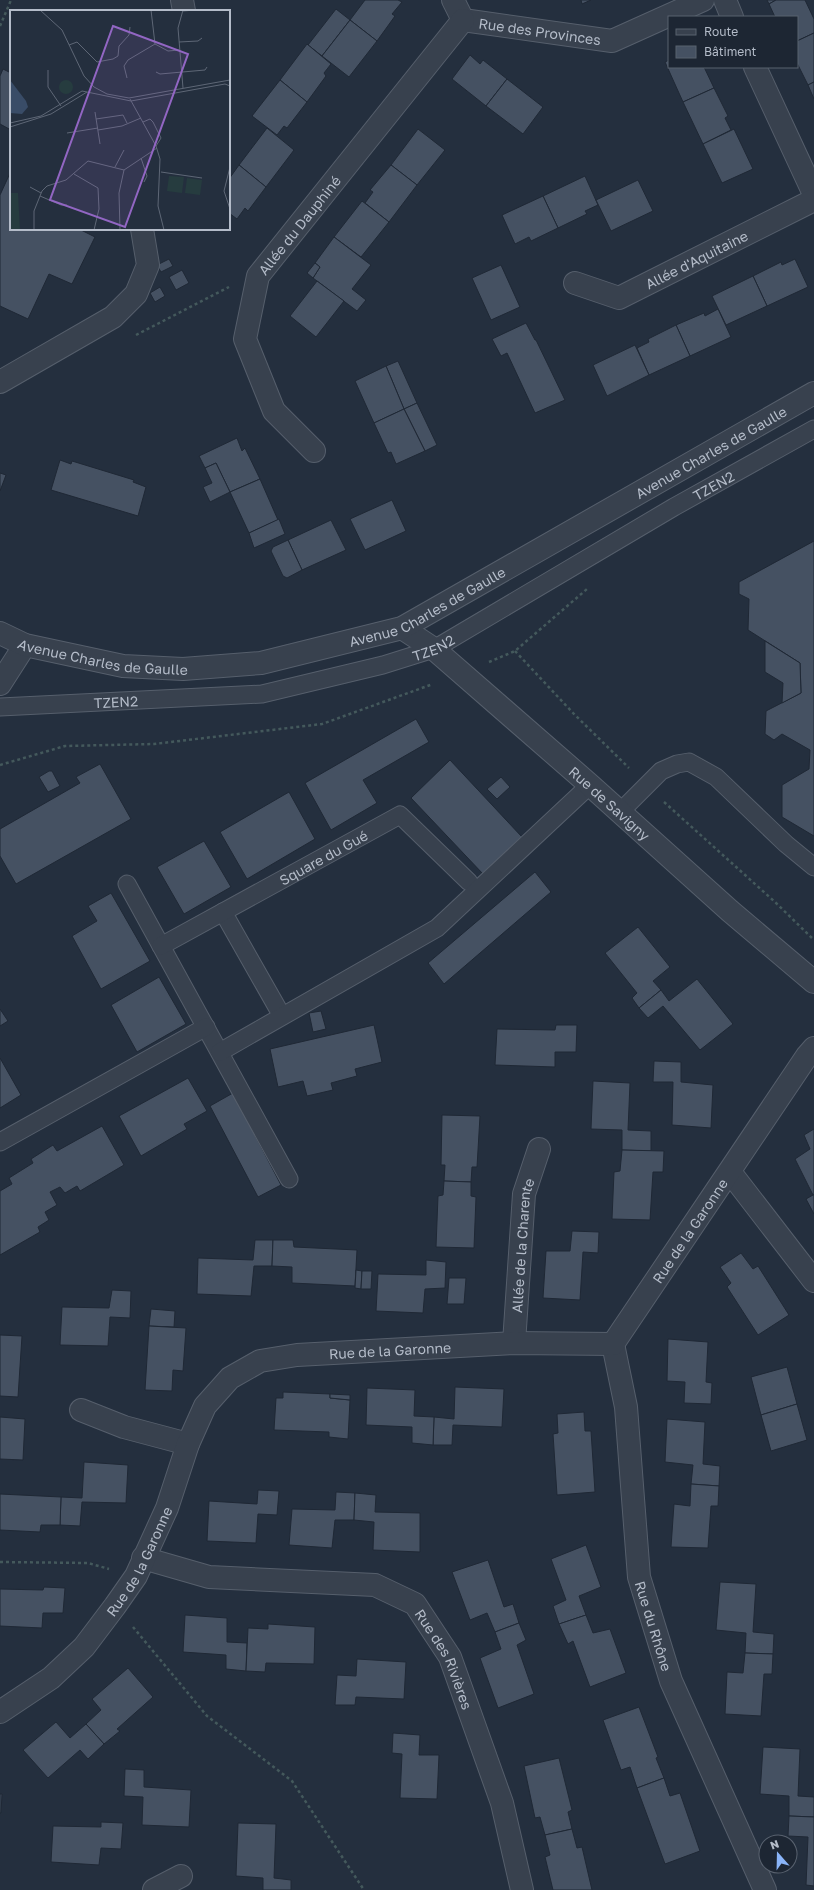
<svg xmlns="http://www.w3.org/2000/svg" width="814" height="1890" viewBox="0 0 814 1890" font-family="'Golos Text',sans-serif">
<rect width="100%" height="100%" fill="#242f3e"/>
<g fill="#455162" stroke="#1f2835">
<path d="M365,0H398L402,2L392,14L395,16L377,41L350,20Z"/>
<path d="M581,0H591L582,4Z"/>
<path d="M767,0H776L769,4Z"/>
<path d="M776,0H805L814,19V33L797,41V17H775L769,4Z"/>
<path d="M336,9L350,20L322,56L308,45Z"/>
<path d="M350,20L377,41L349,77L322,56Z"/>
<path d="M814,33V82L808,85L797,63V41Z"/>
<path d="M307,44L331,64L324,73L326,76L307,102L280,80Z"/>
<path d="M470,55L480,64L483,60L507,79L486,106L452,79Z"/>
<path d="M669,60V67H704L714,88L683,102L665,62Z"/>
<path d="M3,69L11,73V130L0,124V76Z"/>
<path d="M507,79L543,107L523,134L486,106Z"/>
<path d="M280,80L307,102L287,128L284,126L277,135L252,116Z"/>
<path d="M814,82V99L808,85Z"/>
<path d="M714,88L728,116L725,118L731,130L703,144L683,102Z"/>
<path d="M267,128L294,150L266,187L239,165Z"/>
<path d="M418,129L445,150L417,185L391,165Z"/>
<path d="M734,129L753,169L722,183L703,144Z"/>
<path d="M239,165L266,187L248,211L245,208L237,219L229,213V179Z"/>
<path d="M391,165L417,185L389,222L365,203L373,192L370,190Z"/>
<path d="M11,171V229H79L95,237L72,284L49,274L28,319L0,306V195Z"/>
<path d="M585,176L598,205L585,211L587,214L558,228L543,196Z"/>
<path d="M638,180L653,211L611,231L596,200Z"/>
<path d="M543,196L558,228L531,241L529,237L515,244L502,215Z"/>
<path d="M362,201L389,222L361,257L334,237Z"/>
<path d="M334,237L371,265L352,289L366,300L357,311L313,278L320,267L315,263Z"/>
<path d="M169,259L173,266L161,272L157,265Z"/>
<path d="M795,259L808,287L767,306L753,276L781,262L782,265Z"/>
<path d="M315,263L320,267L313,278L307,273Z"/>
<path d="M501,265L520,307L491,320L472,278Z"/>
<path d="M182,270L189,283L176,290L169,277Z"/>
<path d="M753,276L767,306L726,325L712,296Z"/>
<path d="M317,281L344,301L316,337L290,316Z"/>
<path d="M160,287L165,296L155,302L150,293Z"/>
<path d="M718,309L731,337L690,356L676,325L704,313L705,316Z"/>
<path d="M526,323L535,340H536L565,400L535,413L507,353L501,356L492,339Z"/>
<path d="M676,325L690,356L649,375L637,348L649,342L648,339Z"/>
<path d="M635,345L649,375L607,396L593,365Z"/>
<path d="M398,361L417,403L404,409L386,366Z"/>
<path d="M386,366L404,409L374,423L355,381Z"/>
<path d="M417,403L437,445L425,451L404,409Z"/>
<path d="M404,409L425,451L396,464L391,452L388,453L374,423Z"/>
<path d="M237,438L242,451L245,448L260,479L230,492L216,463L205,468L199,456Z"/>
<path d="M60,460L71,464L72,461L134,480L133,482L146,487L138,516L51,490Z"/>
<path d="M216,463L230,492L210,502L203,487L212,483L205,468Z"/>
<path d="M0,473L6,475L0,491Z"/>
<path d="M260,479L278,520L249,533L230,492Z"/>
<path d="M392,500L406,531L365,550L350,519Z"/>
<path d="M279,519L285,534L254,548L249,533Z"/>
<path d="M331,520L346,550L302,570L288,540Z"/>
<path d="M288,540L302,570L287,578L283,576L271,551L273,547Z"/>
<path d="M814,541V836L782,817V785L809,769L810,750L782,734L774,740L765,734L766,711L801,693L800,663L748,630L749,599L739,594V582Z"/>
<path d="M765,641L800,663L801,693L782,703L783,683L765,672Z"/>
<path d="M416,719L429,742L363,780L377,803L331,830L305,783Z"/>
<path d="M450,760L522,837L483,874L411,798Z"/>
<path d="M100,764L131,819L16,884L0,856V829L80,783L76,777Z"/>
<path d="M49,771H52L60,786L48,792L39,777Z"/>
<path d="M501,777L510,787L497,799L487,789Z"/>
<path d="M289,792L315,839L247,879L220,832Z"/>
<path d="M204,841L231,887L184,914L157,867Z"/>
<path d="M535,872L551,892L444,984L428,963Z"/>
<path d="M111,893L150,961L101,989L72,936L97,921L88,906Z"/>
<path d="M638,927L670,967L653,981L661,990L639,1008L632,998L637,993L605,953Z"/>
<path d="M159,977L186,1024L137,1052L111,1005Z"/>
<path d="M697,979L733,1024L700,1050L663,1006L648,1018L639,1008L661,990L669,1001Z"/>
<path d="M0,1009L8,1021L0,1026Z"/>
<path d="M321,1011L326,1029L313,1032L309,1013Z"/>
<path d="M374,1025L382,1062L355,1069L357,1076L331,1083L333,1090L307,1096L303,1081L278,1087L270,1049Z"/>
<path d="M556,1025H577L576,1052H555V1067L495,1065L497,1029L555,1030Z"/>
<path d="M0,1058L21,1095L0,1108Z"/>
<path d="M654,1061L681,1062V1082L713,1085L711,1128L672,1125L673,1082H653Z"/>
<path d="M188,1078L207,1111L184,1124L187,1129L141,1156L119,1116Z"/>
<path d="M593,1081L630,1083L628,1130L651,1131V1151L622,1150V1130L591,1129Z"/>
<path d="M233,1093L281,1185L258,1197L210,1106Z"/>
<path d="M442,1115L480,1116L477,1167H472L471,1182L444,1181L445,1165H441Z"/>
<path d="M102,1126L124,1165L80,1191L77,1186L65,1193L60,1187L50,1192L57,1205L45,1212L49,1220L38,1227L40,1232L0,1255V1191L12,1184L9,1178L33,1163L31,1159L53,1145L57,1151Z"/>
<path d="M814,1129V1195H813L795,1159L810,1149L804,1135Z"/>
<path d="M622,1150L664,1151L663,1172H653L650,1220L612,1219L614,1172L620,1171Z"/>
<path d="M444,1181L471,1182V1196L476,1197L474,1248L436,1247L438,1196L443,1195Z"/>
<path d="M813,1195H814V1214L806,1199Z"/>
<path d="M572,1231L599,1232L598,1253L583,1252L580,1300L543,1298L546,1251H570Z"/>
<path d="M255,1240H273L272,1266H254L251,1296L197,1294L198,1258L253,1260Z"/>
<path d="M273,1240H293L294,1247L357,1250L355,1286L292,1283V1267L272,1266Z"/>
<path d="M741,1253L753,1269L758,1266L789,1315L758,1335L727,1287L731,1283L720,1267Z"/>
<path d="M426,1260L446,1262L445,1288L425,1289L423,1313L376,1311L378,1274L426,1275Z"/>
<path d="M356,1270L362,1271L361,1289L355,1288Z"/>
<path d="M362,1271H372L371,1289H361Z"/>
<path d="M449,1278H466L464,1304H447Z"/>
<path d="M112,1290L131,1291L130,1318L110,1317L108,1346L60,1345L62,1307L109,1308Z"/>
<path d="M151,1309L175,1311L174,1327L149,1326Z"/>
<path d="M149,1326L186,1328L183,1371L173,1370L172,1391L145,1390Z"/>
<path d="M0,1335L22,1336L18,1397L0,1396Z"/>
<path d="M668,1339L708,1342L706,1382L712,1383L711,1404L684,1403L685,1382L667,1381Z"/>
<path d="M787,1367L797,1404L761,1415L751,1377Z"/>
<path d="M455,1387L504,1389L502,1427L453,1425L452,1445H433L434,1417L454,1419Z"/>
<path d="M367,1388L415,1390L414,1416L434,1417L433,1445L412,1443V1427L366,1425Z"/>
<path d="M283,1392L330,1394V1398L350,1400L348,1439L329,1437V1432L274,1430L276,1398H283Z"/>
<path d="M330,1394L350,1395V1400L330,1398Z"/>
<path d="M797,1404L807,1440L771,1451L761,1415Z"/>
<path d="M584,1412L585,1431H591L595,1492L557,1495L553,1434L558,1433L557,1414Z"/>
<path d="M0,1417L25,1419L23,1460L0,1459Z"/>
<path d="M667,1419L705,1422L703,1464L720,1466L719,1486L691,1484L693,1465L665,1462Z"/>
<path d="M84,1462L128,1465L126,1503L82,1502L80,1526L60,1525L61,1497L82,1498Z"/>
<path d="M691,1484L719,1486L718,1506H711L708,1548L671,1547L674,1504L690,1506Z"/>
<path d="M258,1490L279,1491L277,1515L258,1514L256,1543L207,1541L209,1501L257,1504Z"/>
<path d="M336,1492L355,1493L354,1520H335L332,1548L289,1545L292,1509L335,1510Z"/>
<path d="M355,1493L376,1495L375,1512L420,1513V1552L373,1550L374,1522L354,1520Z"/>
<path d="M0,1494L61,1497L60,1525H41L40,1532L0,1530Z"/>
<path d="M586,1545L601,1587L579,1596L586,1615L559,1624L553,1606L566,1600L551,1559Z"/>
<path d="M488,1560L504,1607L513,1604L519,1623L495,1632L487,1613L470,1620L452,1572Z"/>
<path d="M720,1582L756,1584L753,1632L774,1634L773,1654L745,1653L746,1633L716,1630Z"/>
<path d="M44,1587L65,1588L63,1613H43L42,1628L0,1626V1589L43,1590Z"/>
<path d="M185,1615L227,1618V1642L247,1643L246,1671L226,1669V1655L183,1652Z"/>
<path d="M586,1615L593,1633L610,1629L626,1673L590,1687L573,1641L568,1644L559,1624Z"/>
<path d="M519,1623L526,1640L517,1645L534,1694L498,1708L480,1658L501,1649L495,1632Z"/>
<path d="M268,1624L315,1627L314,1664L266,1663L265,1672L246,1671L248,1628L268,1629Z"/>
<path d="M745,1653L773,1654L772,1674H764L761,1716L725,1714L727,1672L743,1673Z"/>
<path d="M357,1659L406,1662L404,1699L356,1697L355,1705H335L337,1675L356,1676Z"/>
<path d="M128,1668L153,1697L117,1729L120,1731L104,1744L86,1724L101,1710L92,1699Z"/>
<path d="M639,1707L658,1757L656,1758L664,1778L637,1788L630,1767L621,1770L603,1720Z"/>
<path d="M56,1722L70,1738L86,1724L104,1744L88,1759L80,1750L48,1778L23,1750Z"/>
<path d="M393,1733L420,1735L419,1755H439L437,1799L400,1798L402,1754L392,1753Z"/>
<path d="M763,1747L800,1749L798,1796L814,1797V1817L789,1816V1796L760,1794Z"/>
<path d="M559,1758L572,1810L568,1812L572,1829L545,1835L540,1817L535,1818L524,1766Z"/>
<path d="M125,1769L144,1770V1787L191,1790L189,1827L142,1825L143,1797L124,1796Z"/>
<path d="M664,1778L670,1796L680,1793L700,1851L665,1864L637,1788Z"/>
<path d="M0,1794H2L1,1813H0Z"/>
<path d="M789,1816L814,1817V1886L806,1885L808,1837L788,1836Z"/>
<path d="M101,1822L123,1823L121,1849L101,1848L99,1865L51,1862L53,1826L101,1827Z"/>
<path d="M238,1823L276,1824L274,1878L291,1880V1890H263V1878L236,1876Z"/>
<path d="M572,1829L577,1848L582,1847L592,1890H553L545,1857L550,1855L545,1835Z"/>
</g>
<g fill="none" stroke-linecap="round" stroke-linejoin="round">
<g stroke="#565f6c" stroke-width="19">
<g id="service">
<path id="s1" d="M0,707L262,694L383,665L434,649L674,507L814,429"/>
<path d="M620,812L661,771L677,764L689,762L716,777L786,844L814,867"/>
<path d="M127,884L289,1179"/>
<path d="M223,912L282,1016"/>
<path id="s2" d="M161,946L400,815L469,882"/>
<path d="M220,1052L437,928L590,785"/>
<path d="M0,1142L206,1027"/>
</g>
</g>
<g stroke="#565f6c" stroke-width="24">
<g id="minor">
<path d="M182,0L184,11"/>
<path id="s3" d="M453,0L463,20L612,41L703,0"/>
<path d="M725,0L732,17"/>
<path d="M755,67L814,194"/>
<path id="s4" d="M575,283L619,298L814,200"/>
<path d="M0,382L113,317L136,294L148,265L142,229"/>
<path id="s5" d="M314,451L274,411L245,339L258,276L463,20"/>
<path id="s6" d="M402,628L434,649L590,785L730,911L814,982"/>
<path d="M0,684L25,645"/>
<path d="M730,1172L814,1281"/>
<path id="s7" d="M514,1343L524,1194L539,1149"/>
<path id="s8" d="M613,1344L626,1407L639,1577L671,1681L765,1890"/>
<path d="M81,1410L124,1427L188,1444"/>
<path id="s9" d="M143,1558L209,1577L375,1585L415,1604L450,1657L502,1803L522,1890"/>
<path id="s10" d="M0,1712L51,1678L84,1647L115,1606L136,1576L167,1508L188,1444L205,1406L230,1378L260,1361L297,1355L514,1343L613,1344L807,1056L814,1048"/>
<path d="M154,1890L181,1876"/>
</g>
</g>
<g stroke="#565f6c" stroke-width="24">
<g id="tertiary">
<path id="s11" d="M0,633L25,645L123,666L183,669L261,663L402,628L814,393"/>
</g>
</g>
<g stroke="#44595c" stroke-width="2.5" stroke-dasharray="3 3" stroke-linecap="butt">
<path d="M0,26L11,0"/>
<path d="M136,335L229,287"/>
<path d="M515,651L574,714L629,768"/>
<path d="M489,662L515,651L587,589"/>
<path d="M0,765L65,746L154,744L322,724L433,684"/>
<path d="M664,802L775,902L814,940"/>
<path d="M0,1562L88,1563L109,1569"/>
<path d="M133,1627L207,1716L292,1781L364,1890"/>
</g>
<use href="#service" stroke="#38414e" stroke-width="17"/>
<use href="#minor" stroke="#38414e" stroke-width="22"/>
<use href="#tertiary" stroke="#38414e" stroke-width="22"/>
</g>
<g text-anchor="middle" dominant-baseline="central" stroke-width="3.5" stroke-linejoin="round" paint-order="stroke">
<g font-size="14" fill="#b4bcc9" stroke="#1d2633">
<text stroke="none"><textPath href="#s3" startOffset="100">Rue des Provinces</textPath></text>
<text stroke="none"><textPath href="#s5" startOffset="264">Allée du Dauphiné</textPath></text>
<text stroke="none"><textPath href="#s4" startOffset="133">Allée d'Aquitaine</textPath></text>
<text stroke="none"><textPath href="#s11" startOffset="767">Avenue Charles de Gaulle</textPath></text>
<text stroke="none"><textPath href="#s1" startOffset="764">TZEN2</textPath></text>
<text stroke="none"><textPath href="#s11" startOffset="443">Avenue Charles de Gaulle</textPath></text>
<text stroke="none"><textPath href="#s1" startOffset="440">TZEN2</textPath></text>
<text stroke="none"><textPath href="#s11" startOffset="107">Avenue Charles de Gaulle</textPath></text>
<text stroke="none"><textPath href="#s1" startOffset="116">TZEN2</textPath></text>
<text stroke="none"><textPath href="#s6" startOffset="272">Rue de Savigny</textPath></text>
<text stroke="none"><textPath href="#s2" startOffset="185">Square du Gué</textPath></text>
<text stroke="none"><textPath href="#s10" startOffset="941">Rue de la Garonne</textPath></text>
<text stroke="none"><textPath href="#s7" startOffset="98">Allée de la Charente</textPath></text>
<text stroke="none"><textPath href="#s10" startOffset="581">Rue de la Garonne</textPath></text>
<text stroke="none"><textPath href="#s10" startOffset="209">Rue de la Garonne</textPath></text>
<text stroke="none"><textPath href="#s8" startOffset="286">Rue du Rhône</textPath></text>
<text stroke="none"><textPath href="#s9" startOffset="342">Rue des Rivières</textPath></text>
</g>
</g>
<g transform="translate(10 10)">
<rect width="220" height="220" fill="#242f3e"/>
<path d="M49 77a7 7 0 1 1 14 0a7 7 0 1 1-14 0ZM159,166L174,167L172,183L157,181ZM177,168L192,170L190,185L175,183ZM0,183H8L10,220H0Z" fill="#263c3f"/>
<path d="M0,70L16,91L18,97L12,104L0,103Z" fill="#394c67"/>
<path fill="none" stroke="#5e6776" stroke-width="1" d="M30,0L52,20L74,66L84,77L97,84L119,88L220,70M141,0L145,34L158,41L169,40M173,1L185,0M169,32L188,31L192,28M59,35L67,32L87,52L103,49L108,46L109,36L119,25L120,17M38,60V77L51,96M146,62L150,64L195,60L197,57M117,68L114,56L118,50L145,34M173,78L168,18L173,0M120,89L146,136L150,149L148,196L154,220M85,102L90,134M86,109L113,105L117,113M133,112L140,109L143,112L151,128L146,136M0,113L31,106L72,81L121,91L215,74L220,76M0,117L41,104L77,82M88,120L112,116L131,108M57,123L88,118M131,148L137,166L134,172M105,157L114,140M220,157L214,181L220,199M151,162L192,168M64,164L88,178L89,199L84,220M20,177L31,183M30,186L51,195H57M24,220V201L32,181L37,176L56,170L78,151L114,160L147,138M110,220L109,183L114,160"/>
<path fill="#9266c3" fill-opacity="0.15" stroke="#9266c3" stroke-width="2" d="M103,16L178,44L115,217L40,190Z"/>
<rect width="220" height="220" fill="none" stroke="#b4bcc9" stroke-width="2"/>
</g>
<rect x="668" y="16" width="130" height="52" fill="#1d2633" stroke="#59626f"/>
<rect x="676" y="29" width="20" height="6" fill="#38414e" stroke="#59626f"/>
<text x="704" y="36" font-size="12" fill="#b4bcc9">Route</text>
<rect x="676" y="46" width="20" height="12" fill="#455162" stroke="#59626f"/>
<text x="704" y="56" font-size="12" fill="#b4bcc9">Bâtiment</text>
<g transform="translate(778 1854) rotate(340)"><circle r="19" fill="#1d2633" stroke="#59626f"/>
<path d="M0-3L7 15L0 10L-7 15Z" fill="#8ab4f8"/>
<text y="-6" font-size="11" font-weight="bold" text-anchor="middle" fill="#b4bcc9">N</text>
</g>
</svg>
